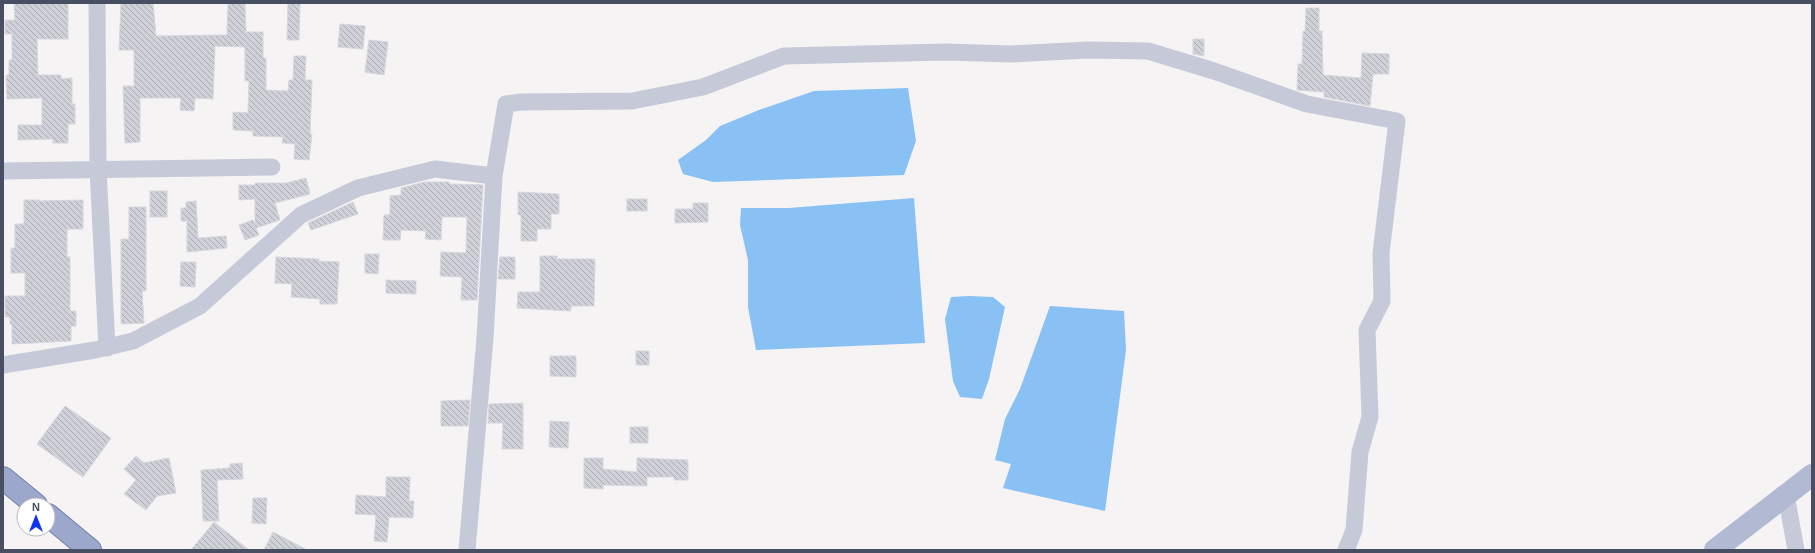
<svg xmlns="http://www.w3.org/2000/svg" width="1815" height="553" viewBox="0 0 1815 553" font-family="Arial,sans-serif">
<defs>
<pattern id="building-back-hatch" width="6" height="6" patternUnits="userSpaceOnUse"><rect width="6" height="6" fill="#cfd0d8"/><path d="M-1 5l2 2M0 0l6 6M5-1l2 2" fill="none" stroke="#aaabb3"/></pattern>
</defs>
<rect width="100%" height="100%" fill="#f5f3f3"/>
<g fill="#89c1f4">
<path d="M908,88L916,141L904,175L713,182L683,174L678,160L706,140L720,126L759,110L814,91Z"/>
<path d="M914,198L925,343L756,350L748,307V260L740,225L741,208H789Z"/>
<path d="M969,296L993,297L1005,307L989,379L982,399L960,397L953,381L945,319L951,297Z"/>
<path d="M1050,306L1124,311L1126,350L1105,511L1003,488L1011,464L995,460L1005,419L1020,389Z"/>
</g>
<g fill="url(#building-back-hatch)" stroke="#d6d7de">
<path d="M14,3H68V39H37L38,75H61V79L72,78V104H75V124H68V143H53V139L18,140V125H42V98L7,99L6,75H9V60H12V34H5V20H15Z"/>
<path d="M121,3H153L156,36L227,35L228,3H245L246,32H263V58H266V90L288,91L289,80H293L294,56H306L305,80H312L310,134H312L309,160L294,159L295,144L282,143L283,137L253,136V131L233,130V112L248,113L249,81H245V47L215,46L213,99L195,98L194,111L180,110L181,98H140V142L125,143L123,86H134V50H119Z"/>
<path d="M288,3H300L299,40H287Z"/>
<path d="M1306,8H1319V31H1322L1323,75L1361,78L1362,53L1389,54V74H1373L1370,106L1324,97V92L1297,90L1298,64H1302L1303,31H1305Z"/>
<path d="M340,24L365,26L363,49L338,47Z"/>
<path d="M1193,39H1204V56L1193,54Z"/>
<path d="M369,40L388,42L384,75L365,72Z"/>
<path d="M306,178L310,194L275,203L280,220L256,228L259,235L245,240L239,225L253,220L255,225V199L239,200V185H255V183H286Z"/>
<path d="M425,182H449V184L483,185L477,300H461L462,277L440,276L441,252L466,253L467,217H442L441,240L425,239L426,231L401,230L400,240H383L384,215H390V196L401,195V188Z"/>
<rect x="150" y="191" width="17" height="26"/>
<path d="M518,192L559,194V214H551V229H537V241H521V215H518Z"/>
<rect x="627" y="199" width="20" height="12"/>
<path d="M24,200H39V201L83,200V229H67V257H70V311H76V326H71V341L12,344V324H10V317H5V296H25V273H11V248H15V224H24Z"/>
<path d="M196,201L198,238L226,236L227,248L187,252V221H181V208H186V202Z"/>
<path d="M353,202L358,214L311,230L308,223Z"/>
<path d="M693,203H708V222L675,223V209H693Z"/>
<path d="M129,207H146V291H142L144,323L121,324V239H129Z"/>
<path d="M365,254H379L378,274L365,273Z"/>
<path d="M540,256H557V259H595L594,306H571V311L517,308L518,292H540Z"/>
<path d="M276,257L319,259V261L339,262L337,304H320V299L291,297L292,284L275,283Z"/>
<path d="M500,257H515V279H498Z"/>
<path d="M181,262H196L195,287L180,286Z"/>
<path d="M386,280L416,281V294L386,293Z"/>
<rect x="636" y="351" width="13" height="14"/>
<path d="M550,356H576V377L550,376Z"/>
<path d="M470,400L468,426H441V401Z"/>
<path d="M523,403V449H502L503,423H488L489,404Z"/>
<path d="M65,406L111,438L83,477L37,444Z"/>
<path d="M550,421L569,422L568,448L549,447Z"/>
<rect x="630" y="427" width="18" height="16"/>
<path d="M136,456L144,463L169,458L176,493L157,496L146,510L124,494L136,480L124,469Z"/>
<path d="M584,458H603V469L637,472V458L688,460V480H674V477H647V486L603,485V489L584,488Z"/>
<path d="M242,463L243,479L217,480L219,521H203L201,470L230,468V464Z"/>
<path d="M386,477H410L409,501H414L413,518L389,517L387,542L374,541L376,515L355,514L356,495L386,497Z"/>
<path d="M253,498H267L266,524L252,523Z"/>
<path d="M214,522L249,550H191Z"/>
<path d="M273,532L307,550H264Z"/>
</g>
<g fill="none" stroke-linecap="round" stroke-linejoin="round">
<g stroke="#727fb1" stroke-width="24">
<g id="trunk">
<path d="M3,478L36,505"/>
<path d="M48,515L90,550"/>
</g>
</g>
<g stroke="#c6cad8" stroke-width="17">
<path d="M97,3L98,169L107,348"/>
<path d="M3,171L272,167"/>
<path d="M3,365L95,350L133,341L200,306L301,215L358,188L435,169L494,176"/>
<path d="M1786,495L1796,550"/>
<path d="M467,550L485,338L494,176L506,104L521,102L632,101L703,87L784,56L946,52L1011,54L1088,50L1148,51L1214,71L1307,104L1397,121L1381,253L1382,301L1367,330L1370,417L1360,452L1354,530L1346,550"/>
</g>
<path stroke="#b1b9d3" stroke-width="22" d="M1715,550L1812,475"/>
<use href="#trunk" stroke="#9ca7cc" stroke-width="22"/>
</g>
<rect width="1815" height="553" fill="none" stroke="#484f62" stroke-width="8"/>
<g transform="translate(36 517)"><circle r="19" fill="#ffffff" stroke="#b6b9c0"/>
<path d="M0-3L7 15L0 10L-7 15Z" fill="#0c33f6"/>
<text y="-6" font-size="11" font-weight="bold" text-anchor="middle" fill="#484f62">N</text>
</g>
</svg>
